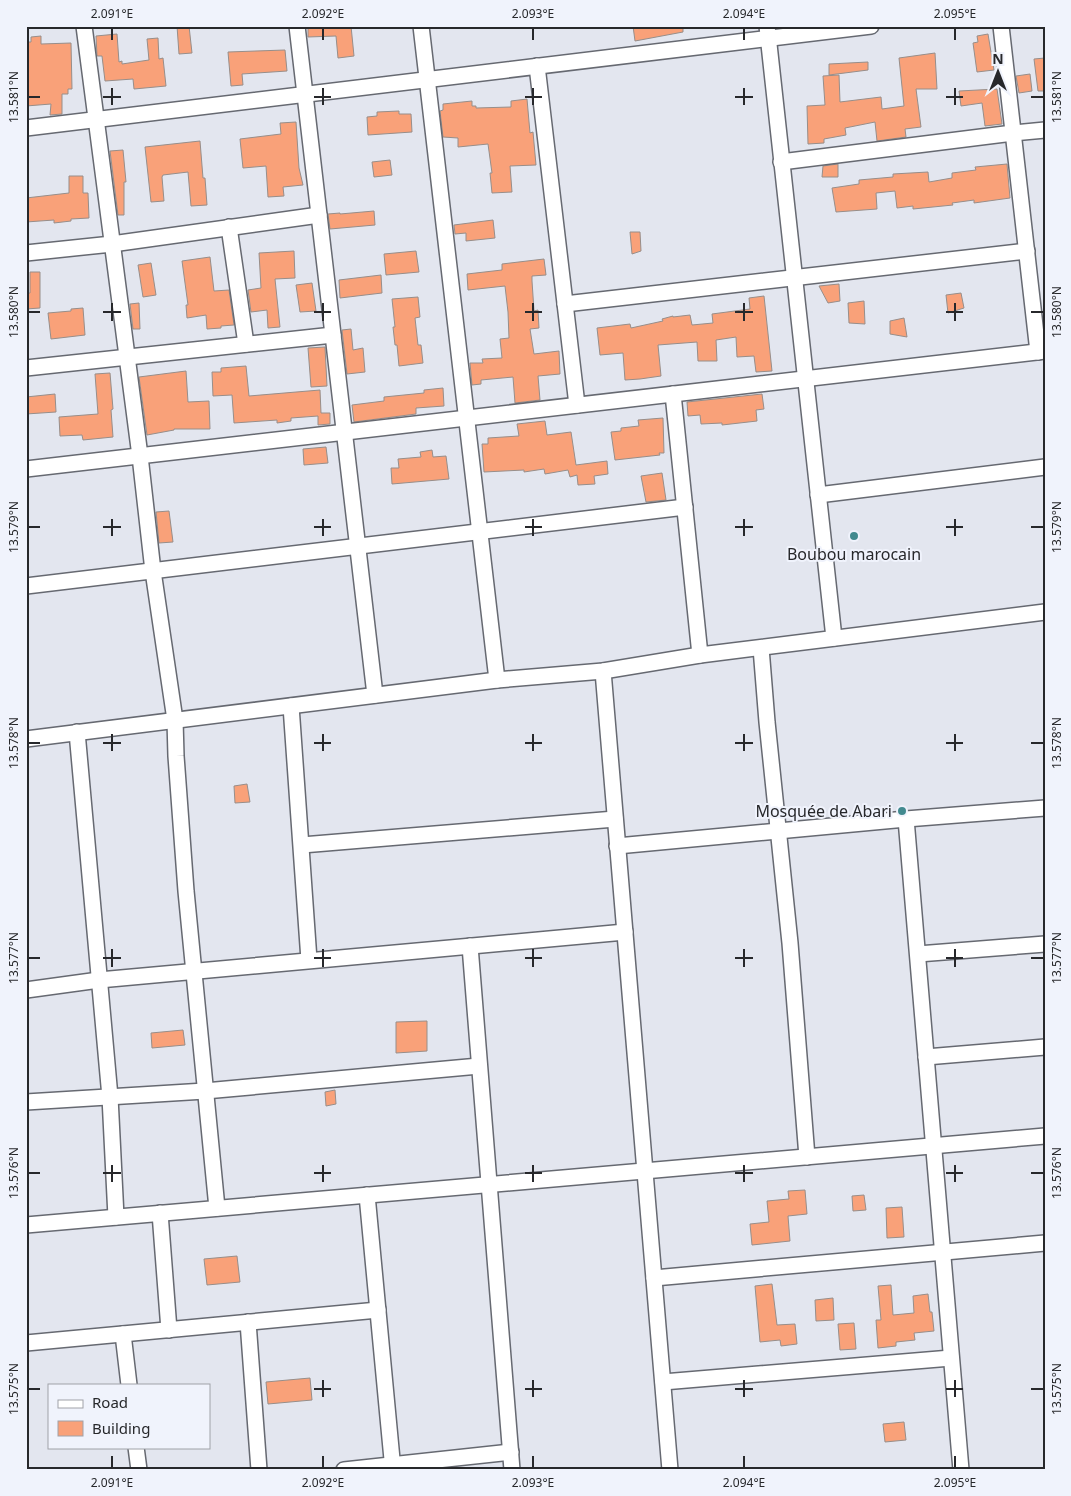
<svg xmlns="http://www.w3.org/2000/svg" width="1071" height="1496" viewBox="0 0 1071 1496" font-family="'Noto Sans',sans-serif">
<rect width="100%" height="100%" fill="#e3e6ef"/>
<g fill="#f9a179" stroke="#978e8a">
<path d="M177,26H189L192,53L179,54Z"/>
<path d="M308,26H351L354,56L338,58L336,36L308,37Z"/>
<path d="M633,26H683V32L635,41Z"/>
<path d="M117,34L119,62L122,61V64L149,60L147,39L158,38L159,59L163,58L166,86L134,89L133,79L105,81L102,56H97L96,36Z"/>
<path d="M988,34L994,70L977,72L973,43L978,42L977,36Z"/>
<path d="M41,36V44L71,43L72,89H68V94H62V114L50,115L51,104L26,106V42H31V37Z"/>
<path d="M285,50L287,71L242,74L243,85L231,86L228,52Z"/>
<path d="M935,53L937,89H916L921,127L905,129L906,137L877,141L875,122L845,128L846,135L824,139V143L808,144L807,106L825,105L823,76L839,75L840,102L881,97L882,109L904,106L899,58Z"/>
<path d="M1045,58V91H1038L1034,59Z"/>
<path d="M868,62V70L829,75V64Z"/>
<path d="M1030,74L1032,91L1019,93L1016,76Z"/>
<path d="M997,89L1002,124L985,126L982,103L961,106L959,91Z"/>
<path d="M527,99L530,133L533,132L536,165L510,166L512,192L492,193L490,173H492L488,144L458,147V138L443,137L440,111L443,110V104L472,101V106H476V108L511,107V101Z"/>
<path d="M399,111V114H411L412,132L368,135L367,117L377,116V112Z"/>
<path d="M296,122L299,168L303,185L283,187L284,196L268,197L266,166L243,168L240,139L281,134L280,123Z"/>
<path d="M200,141L203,178H205L207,205L191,206L188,172L163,175L162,177L164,201L151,202L145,147Z"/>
<path d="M123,150L126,182H124V215H118L110,151Z"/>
<path d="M390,160L392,175L374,177L372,162Z"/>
<path d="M838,164V177H822L823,166Z"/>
<path d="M1007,164L1010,198L974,203V200L952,203L953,205L913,209V206L897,208L895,191L876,193L877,209L836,212L832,188L859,184V180L893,177V174L928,172L929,182L952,178V173L976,170L975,167Z"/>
<path d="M69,176H83V193H88L89,218L71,219V221L54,223V220L26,222V198L69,193Z"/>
<path d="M374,211L375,225L330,229L328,214L340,213V214Z"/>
<path d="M493,220L495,238L466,241V233L455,234L454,225Z"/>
<path d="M630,232H640L641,251L632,254Z"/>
<path d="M294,251L295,278L275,279L280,327L268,328L267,310L251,312L248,290L261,288L259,253Z"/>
<path d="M416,251L419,272L386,275L384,254Z"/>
<path d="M210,257L214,291L229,290L234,325L221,326V328L207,329L206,315L187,318L186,305H188L182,261Z"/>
<path d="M544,259L546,275L532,276V281L534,311L538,310L539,328L530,329L534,354L559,351L560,374L538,376L540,400L515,403L513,377L481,380V384L472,385L470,363H483L482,359L502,358L500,339L509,338L508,312L505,286L468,290L467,274L502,270V264Z"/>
<path d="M151,263L156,295L143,297L138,265Z"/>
<path d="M30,272H40V308L26,309V293H30Z"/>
<path d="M381,275L382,293L340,298L339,280Z"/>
<path d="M312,283L316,311L300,312L296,285Z"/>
<path d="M839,284L840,301L828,303L819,286Z"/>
<path d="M961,293L964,308L948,313L946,295Z"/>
<path d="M764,296L772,371L756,372L754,356L737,357L736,337L716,340L717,361H698L697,342L658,345L661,376L640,379L625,380L623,353L600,355L597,328L630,324L631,328L663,321L662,319L673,316V317L690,315L692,325L713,323L712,314L750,309L749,298Z"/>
<path d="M418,297L420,317L415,318L418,345H421L423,363L399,366L397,345H395L393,327H395L392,299Z"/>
<path d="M864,301L865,324L849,323L848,303Z"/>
<path d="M139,303L140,329H133L130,304Z"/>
<path d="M83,308L85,335L51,339L48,313L71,311V309Z"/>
<path d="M904,318L907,337L890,334V321Z"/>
<path d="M351,329L353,350L363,348L365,372L347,374L342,330Z"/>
<path d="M325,347L327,386L311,387L308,348Z"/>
<path d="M246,366L249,396L320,390L321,413H330V424L318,425V416L291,418V421L277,423V420L234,423L232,395L213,396L212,372H221V368Z"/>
<path d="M186,371L188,402L209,401L210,429H174V430L147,435L139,377Z"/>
<path d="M110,373L113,409L111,410L113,437L83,440L82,435L60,436L59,417L98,414L95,374Z"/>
<path d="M443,388L444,406L416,408V414L354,422L352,405L384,401V397L424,393V390Z"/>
<path d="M55,394L56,412L26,414V397Z"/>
<path d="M762,394L764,409L756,410L757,421L722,425V423L701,424L700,415L688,416L687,402Z"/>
<path d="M663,418L664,453H659L660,455L615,460L611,432L621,431V428L639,426L638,420Z"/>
<path d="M545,421L547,435L571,432L576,465L607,461L608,474L594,476L595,484L578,485L577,475L570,477L568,470L545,474L544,469L524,472V470L484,472L482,444H488V438L519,436L517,424Z"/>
<path d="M326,447L328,463L304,465L303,449Z"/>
<path d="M432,450L433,457L446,456L449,479L392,484L391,468H399L398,459L421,457L420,452Z"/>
<path d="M662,473L666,500L646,502L641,476Z"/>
<path d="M169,511L173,542L159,543L156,512Z"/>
<path d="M247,784L250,802L235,803L234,786Z"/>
<path d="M427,1021V1051L396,1053V1022Z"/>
<path d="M183,1030L185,1045L152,1048L151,1033Z"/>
<path d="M335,1090L336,1104L326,1106L325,1092Z"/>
<path d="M805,1190L807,1214L788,1216L790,1241L752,1245L750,1224L769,1222L767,1201L789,1199L788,1191Z"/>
<path d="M864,1195L866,1210L853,1211L852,1196Z"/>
<path d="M902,1207L904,1237L887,1238L886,1208Z"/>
<path d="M237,1256L240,1282L207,1285L204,1259Z"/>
<path d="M772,1284L777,1325L795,1324L797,1344L781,1346L780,1340L760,1342L755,1286Z"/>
<path d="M891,1285L893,1315L914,1313L913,1296L928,1294L930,1312H932L934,1331L914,1333L915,1340L896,1342V1346L878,1348L876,1320H881L878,1286Z"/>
<path d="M833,1298L834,1320L816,1321L815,1300Z"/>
<path d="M854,1323L856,1349L840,1350L838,1324Z"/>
<path d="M310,1378L312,1400L268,1404L266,1382Z"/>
<path d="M904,1422L906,1440L885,1442L883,1424Z"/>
</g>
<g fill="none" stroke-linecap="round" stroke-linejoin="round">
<g stroke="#666971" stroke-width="18">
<g id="street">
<path d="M84,26L140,456L153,571L175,720L176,756L186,891L217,1208"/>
<path d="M297,26L375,695"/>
<path d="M421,26L497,680"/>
<path d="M767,26L834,638"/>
<path d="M1001,26L1038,352"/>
<path d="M537,66L577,405"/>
<path d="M26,128L871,26"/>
<path d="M781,162L1013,133L1045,130"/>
<path d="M229,227L246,344"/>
<path d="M26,253L112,244L319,215"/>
<path d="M565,304L1027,251"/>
<path d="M26,368L333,335"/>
<path d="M673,394L700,655"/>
<path d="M26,469L1045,351"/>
<path d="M818,495L1045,467"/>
<path d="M26,586L685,507"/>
<path d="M761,648L767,722L790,943L807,1157"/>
<path d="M603,671L670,1470"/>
<path d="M291,706L309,960"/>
<path d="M77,732L110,1097L116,1217"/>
<path d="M26,739L497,680L603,671L700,655L1045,612"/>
<path d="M906,819L961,1470"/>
<path d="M302,845L615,819"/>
<path d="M617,846L906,819L1045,808"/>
<path d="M470,946L512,1470"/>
<path d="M918,954L1045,944"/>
<path d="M26,990L99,980L625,932"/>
<path d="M926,1057L1045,1047"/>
<path d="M26,1102L205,1091L479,1066"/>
<path d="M367,1195L393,1470"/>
<path d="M160,1213L169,1330"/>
<path d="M26,1225L1045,1136"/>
<path d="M654,1278L1045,1243"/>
<path d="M248,1322L259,1470"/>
<path d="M123,1334L129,1385"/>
<path d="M26,1343L378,1310"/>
<path d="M663,1382L951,1358"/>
<path d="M136,1447L139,1470"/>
<path d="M344,1470L511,1452"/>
</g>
</g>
<use href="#street" stroke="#fff" stroke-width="15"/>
</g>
<path fill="none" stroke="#27282b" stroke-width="2" d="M112,28V40M323,28V40M533,28V40M744,28V40M955,28V40M112,88V105M323,88V105M533,88V105M744,88V105M955,88V105M28,97H40M103,97H121M314,97H331M525,97H542M735,97H753M946,97H963M1031,97H1044M112,303V321M323,303V321M533,303V321M744,303V321M955,303V321M28,312H40M103,312H121M314,312H331M525,312H542M735,312H753M946,312H963M1031,312H1044M112,519V536M323,519V536M533,519V536M744,519V536M955,519V536M28,527H40M103,527H121M314,527H331M525,527H542M735,527H753M946,527H963M1031,527H1044M112,734V751M323,734V751M533,734V751M744,734V751M955,734V751M28,743H40M103,743H121M314,743H331M525,743H542M735,743H753M946,743H963M1031,743H1044M112,949V967M323,949V967M533,949V967M744,949V967M955,949V967M28,958H40M103,958H121M314,958H331M525,958H542M735,958H753M946,958H963M1031,958H1044M112,1165V1182M323,1165V1182M533,1165V1182M744,1165V1182M955,1165V1182M28,1173H40M103,1173H121M314,1173H331M525,1173H542M735,1173H753M946,1173H963M1031,1173H1044M323,1380V1397M533,1380V1397M744,1380V1397M955,1380V1397M28,1389H40M314,1389H331M525,1389H542M735,1389H753M946,1389H963M1031,1389H1044M112,1456V1468M323,1456V1468M533,1456V1468M744,1456V1468M955,1456V1468"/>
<g fill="#428a8f" stroke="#f0f3fc" stroke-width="2">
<circle cx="854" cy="536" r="5"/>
<circle cx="902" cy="811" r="5"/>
</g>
<g text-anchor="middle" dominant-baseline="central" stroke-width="4" stroke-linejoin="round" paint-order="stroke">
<g font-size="16" fill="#27282b" stroke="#f0f3fc">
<text x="854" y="554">Boubou marocain</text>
<text x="892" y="811" text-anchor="end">Mosquée de Abari</text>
</g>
</g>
<rect width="1071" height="1496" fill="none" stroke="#f0f3fc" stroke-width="55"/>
<rect x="48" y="1384" width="162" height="65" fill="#f0f3fc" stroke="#a0a2a8"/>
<rect x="58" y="1400" width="25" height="8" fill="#ffffff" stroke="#a0a2a8"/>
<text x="92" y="1408" font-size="15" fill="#27282b">Road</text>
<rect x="58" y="1421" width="25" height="15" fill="#f9a179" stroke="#a0a2a8"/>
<text x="92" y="1434" font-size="15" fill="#27282b">Building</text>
<g transform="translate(998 72)" stroke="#f0f3fc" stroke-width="4" paint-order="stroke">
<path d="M0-4L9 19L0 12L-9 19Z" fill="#27282b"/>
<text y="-8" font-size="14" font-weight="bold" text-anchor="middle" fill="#27282b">N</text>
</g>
<rect x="28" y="28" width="1016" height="1440" fill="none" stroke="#27282b" stroke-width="2"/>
<g font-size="12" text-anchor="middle" fill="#27282b">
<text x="112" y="18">2.091°E</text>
<text x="323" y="18">2.092°E</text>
<text x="533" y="18">2.093°E</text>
<text x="744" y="18">2.094°E</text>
<text x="955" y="18">2.095°E</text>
<text transform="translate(14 97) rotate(-90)" y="4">13.581°N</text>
<text transform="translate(1057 97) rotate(-90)" y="4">13.581°N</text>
<text transform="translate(14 312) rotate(-90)" y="4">13.580°N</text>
<text transform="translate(1057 312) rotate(-90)" y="4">13.580°N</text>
<text transform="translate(14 527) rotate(-90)" y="4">13.579°N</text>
<text transform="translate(1057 527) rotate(-90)" y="4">13.579°N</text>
<text transform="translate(14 743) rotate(-90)" y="4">13.578°N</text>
<text transform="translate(1057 743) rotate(-90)" y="4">13.578°N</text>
<text transform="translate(14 958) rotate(-90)" y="4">13.577°N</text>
<text transform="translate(1057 958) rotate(-90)" y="4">13.577°N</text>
<text transform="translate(14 1173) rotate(-90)" y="4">13.576°N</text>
<text transform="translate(1057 1173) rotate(-90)" y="4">13.576°N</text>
<text transform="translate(14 1389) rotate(-90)" y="4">13.575°N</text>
<text transform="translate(1057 1389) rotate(-90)" y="4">13.575°N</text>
<text x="112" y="1487">2.091°E</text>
<text x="323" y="1487">2.092°E</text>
<text x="533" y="1487">2.093°E</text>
<text x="744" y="1487">2.094°E</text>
<text x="955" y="1487">2.095°E</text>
</g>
</svg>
